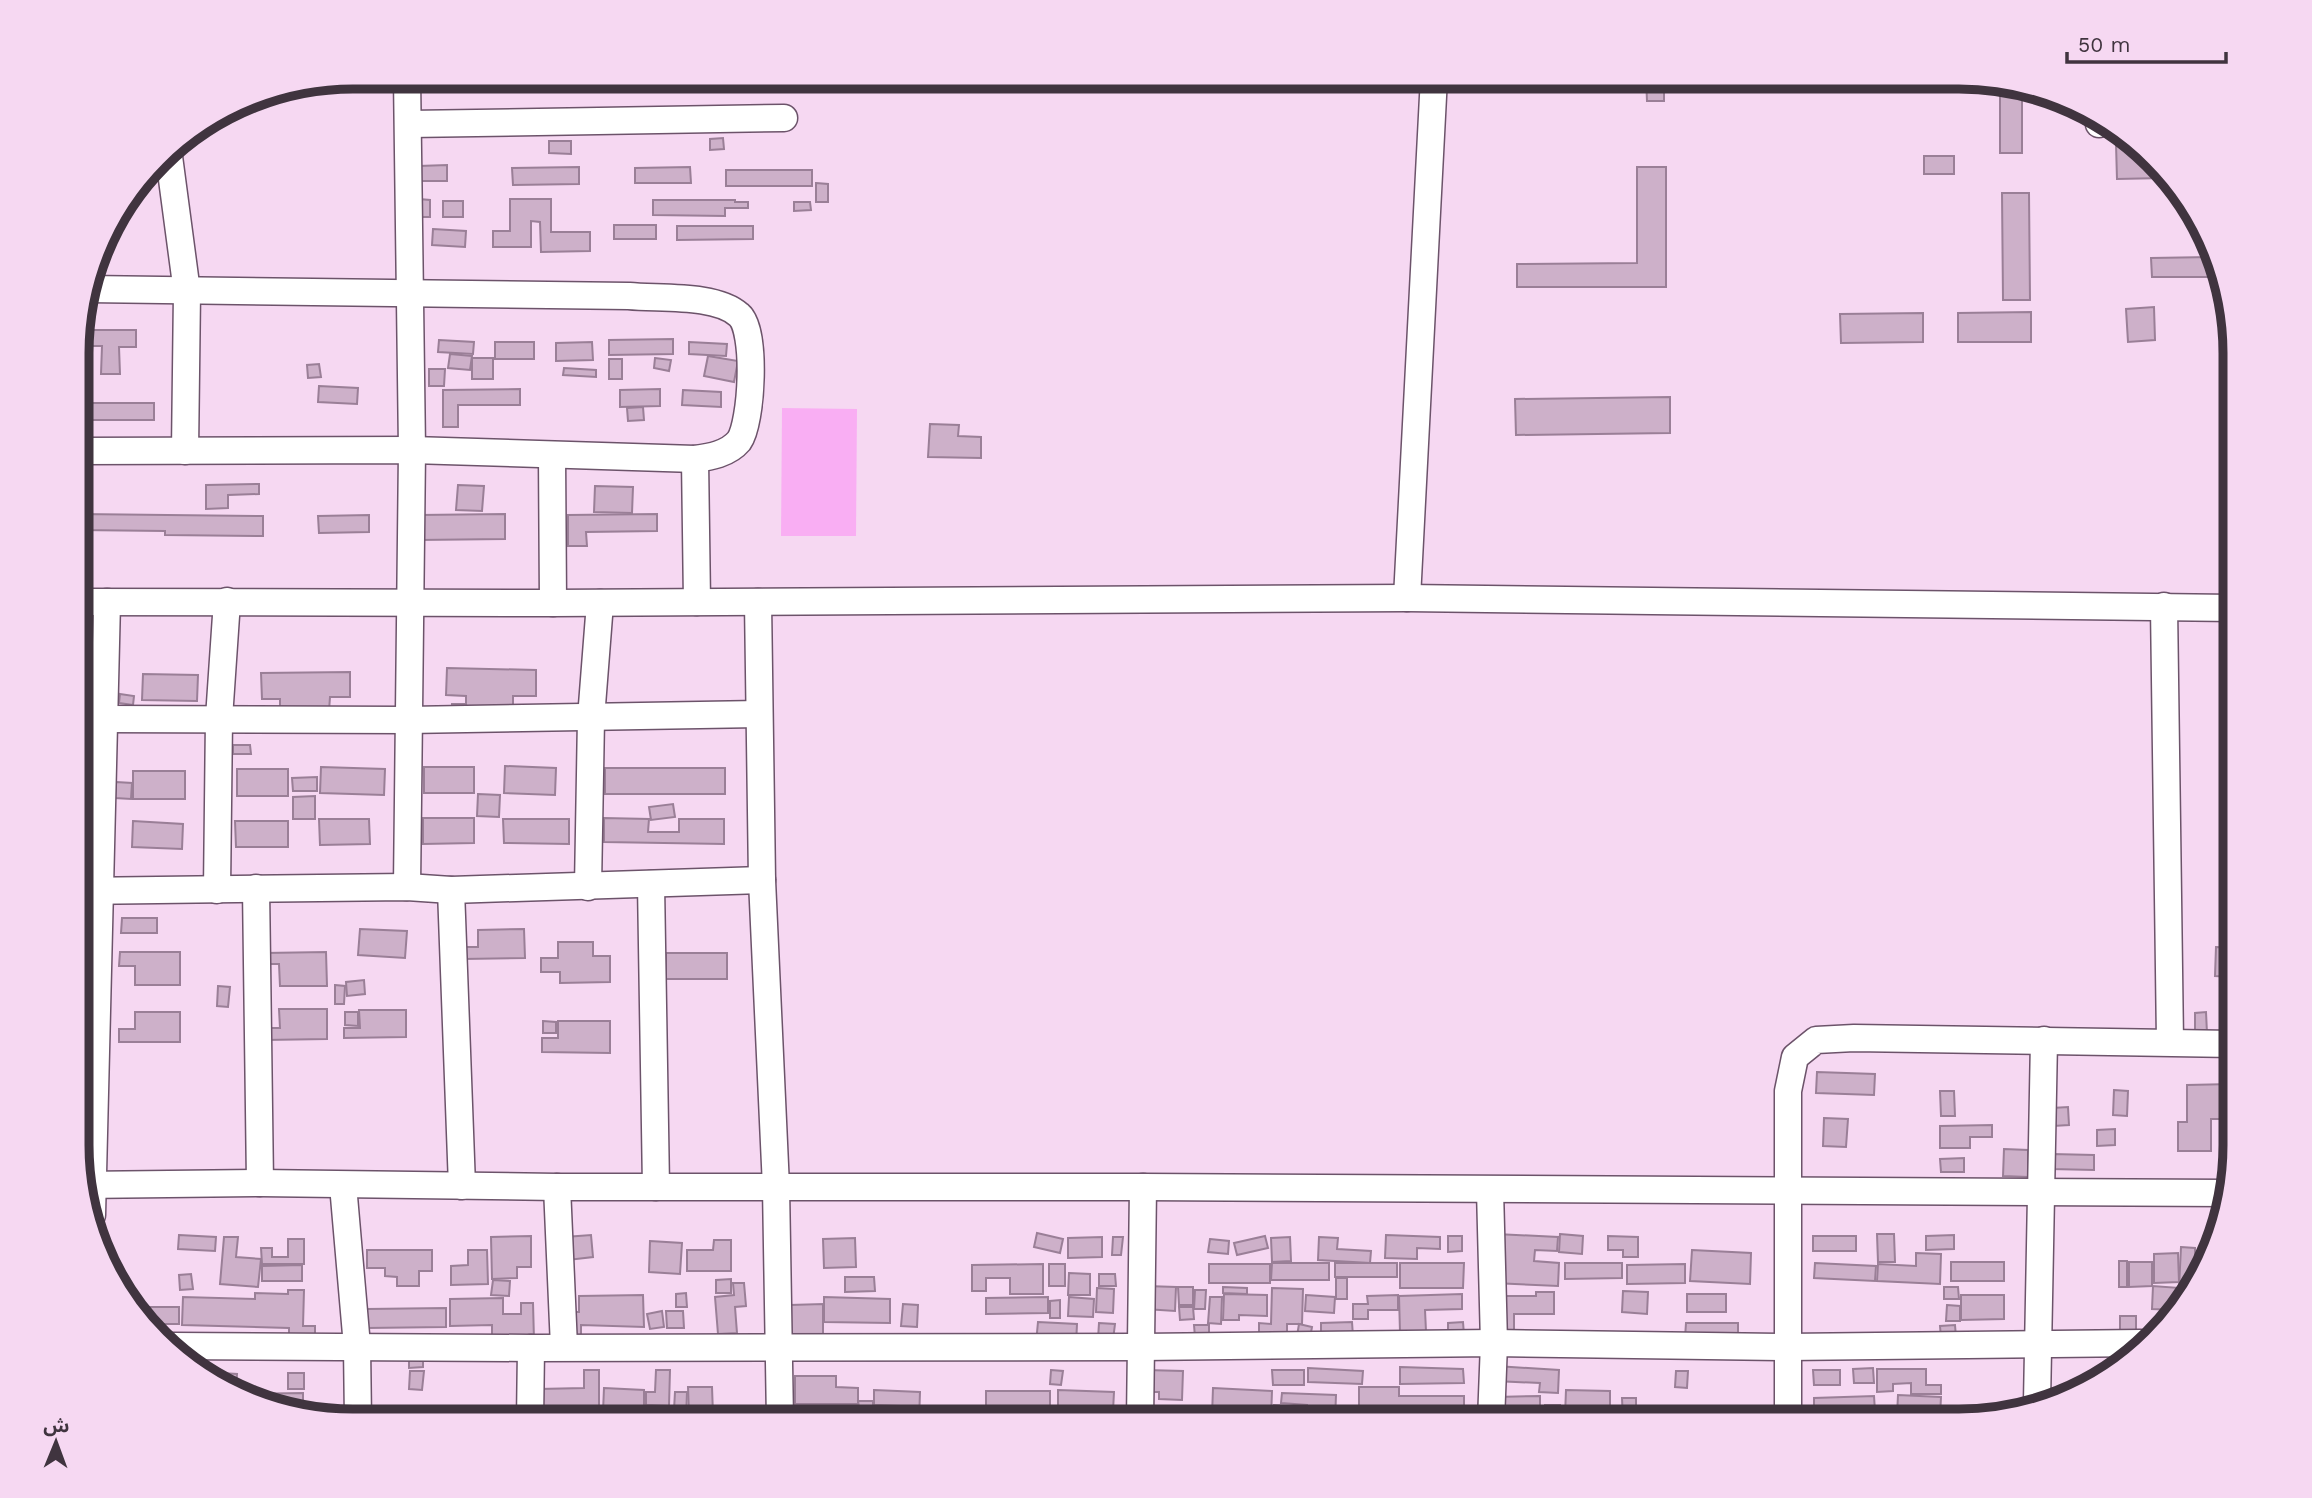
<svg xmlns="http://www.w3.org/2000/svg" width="2312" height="1498" viewBox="0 0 2312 1498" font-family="'Work Sans','Noto Sans Arabic',sans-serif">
<rect width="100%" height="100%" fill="#f6d8f2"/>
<path fill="#f9aef3" d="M782,408L857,409L856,536H781Z"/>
<g fill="#cdb0c9" stroke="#9a7f97" stroke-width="2">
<path d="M353,77H369V85L321,83Z"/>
<path d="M420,77H533V85L420,86Z"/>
<path d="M537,77H609V84H538Z"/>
<rect x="638" y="77" width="73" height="11"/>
<path d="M728,77H813V88L729,90Z"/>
<path d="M1646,77H1664V101H1647Z"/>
<path d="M2000,82L2025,86V99H2022V153H2000Z"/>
<path d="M723,138L724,149L710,150V139Z"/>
<path d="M549,141H571V154L549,153Z"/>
<path d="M2116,144H2131L2163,178L2117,179Z"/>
<rect x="1924" y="156" width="30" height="18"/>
<path d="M447,165V181H420L419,166Z"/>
<path d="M579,167V184L513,185L512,168Z"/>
<path d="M690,167L691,183H635V168Z"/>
<path d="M1637,167H1666V287H1517V264L1637,263Z"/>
<rect x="726" y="170" width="86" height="16"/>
<path d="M816,183L828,184V202H816Z"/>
<path d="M2002,193H2029L2030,300H2003Z"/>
<path d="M419,199L430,200V217H419Z"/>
<path d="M510,199H551V232H590V251L541,252L540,222L531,221V247H493V231H510Z"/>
<path d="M653,200H735V202H748V208H725V216L653,215Z"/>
<rect x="443" y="201" width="20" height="16"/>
<path d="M794,202H810L811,210L794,211Z"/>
<rect x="614" y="225" width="42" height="14"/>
<path d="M677,226H753V239L677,240Z"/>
<path d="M433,229L466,231L465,247L432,245Z"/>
<path d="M2211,257L2217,277H2152L2151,258Z"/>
<path d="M2154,307L2155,340L2128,342L2126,309Z"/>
<path d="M2031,312V342H1958V313Z"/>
<path d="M1923,313V342L1841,343L1840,314Z"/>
<path d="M79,330H136V347H119L120,374H101L102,346H79Z"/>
<path d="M673,339V354L609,355V340Z"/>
<path d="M439,340L474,342L473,354L438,352Z"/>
<rect x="495" y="342" width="39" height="17"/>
<path d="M592,342L593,360L556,361V343Z"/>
<path d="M689,342L727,344L726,356L689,354Z"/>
<path d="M450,354L472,356L470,370L448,368Z"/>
<path d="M708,356L738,361L734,382L704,376Z"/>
<rect x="472" y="358" width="21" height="21"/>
<path d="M655,358L671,360L669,371L654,368Z"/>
<rect x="609" y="359" width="13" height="20"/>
<path d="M319,364L321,377L308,378L307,365Z"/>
<path d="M564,368L596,370V377L563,375Z"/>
<path d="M429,369H445L444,386H429Z"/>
<path d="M319,386L358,388L357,404L318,402Z"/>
<path d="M520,389V405H458V427H443V390Z"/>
<path d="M660,389V406L620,407V390Z"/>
<path d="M683,390L721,392V407L682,405Z"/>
<path d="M1670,397V433L1516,435L1515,399Z"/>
<rect x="79" y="403" width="75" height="17"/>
<path d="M643,407L644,420L628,421L627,408Z"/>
<path d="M930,424L959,425L958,436L981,437V458L928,457Z"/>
<path d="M259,484V494L228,495V508L206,509V485Z"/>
<path d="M458,485L484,486L482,511L456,510Z"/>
<path d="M595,486L633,487L632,513L594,512Z"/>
<path d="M79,514L263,516V536L165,535V531L79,530Z"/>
<path d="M505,514V539L419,540V515Z"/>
<path d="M657,514V531L586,532L587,546H568V515Z"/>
<path d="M369,515V532L319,533L318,516Z"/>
<path d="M447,668L536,670V696H513V710L452,709V704H466V696L446,695Z"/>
<path d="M350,672V697H330L329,711L280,712V699H262L261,673Z"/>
<path d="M143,674L198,675L197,701L142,700Z"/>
<path d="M120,694L134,696L133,705L119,703Z"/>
<path d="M233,745H250L251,754H233Z"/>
<path d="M2224,759H2234V783H2225Z"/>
<path d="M505,766L556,768L555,795L504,793Z"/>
<path d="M321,767L385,769L384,795L320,793Z"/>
<rect x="424" y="767" width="50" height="26"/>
<rect x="605" y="768" width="120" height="26"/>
<rect x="237" y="769" width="51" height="27"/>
<rect x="133" y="771" width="52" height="28"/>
<path d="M317,777V791H293L292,778Z"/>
<path d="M116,782L132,783L131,799L115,798Z"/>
<path d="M478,794L500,795L499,817L477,816Z"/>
<path d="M315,796V819H293V797Z"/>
<path d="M673,804L675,817L651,820L649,807Z"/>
<path d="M423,818H474V843L423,844Z"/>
<path d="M604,818L649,819L648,832H679V819H724V844L604,842Z"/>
<path d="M319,819H369L370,844L320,845Z"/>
<path d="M503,819H569V844L504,843Z"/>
<path d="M133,821L183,824L182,849L132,847Z"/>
<path d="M235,821H288V847H236Z"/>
<path d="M122,918H157V933H121Z"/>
<path d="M360,929L407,931L405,958L358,955Z"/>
<path d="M524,929L525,958L463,959V947H478V930Z"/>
<path d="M558,942H593V956H610V982L560,983V972H541V958H558Z"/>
<path d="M2216,947L2234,948V977L2215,976Z"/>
<path d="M120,952H180V985H135V966H119Z"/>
<path d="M326,952L327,986H280L279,964H265V953Z"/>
<rect x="666" y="953" width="61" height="26"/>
<path d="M364,980L365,994L347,996L346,982Z"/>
<path d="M335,985L345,986L344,1004H335Z"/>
<path d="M218,986L230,987L228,1007L217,1006Z"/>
<path d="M279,1009H327V1039L265,1040L266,1028H280Z"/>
<path d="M359,1010H406V1037L344,1038V1028H360Z"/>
<path d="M135,1012H180V1042H119V1029H135Z"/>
<path d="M345,1012H358V1026L345,1025Z"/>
<path d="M2206,1012L2207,1033H2195V1013Z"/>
<path d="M543,1021L556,1022V1033H543Z"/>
<path d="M558,1021H610V1053L542,1052V1038H558Z"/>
<path d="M1817,1072L1875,1074L1874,1095L1816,1093Z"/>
<path d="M2232,1084V1119H2211V1151H2178V1122H2187V1085Z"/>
<path d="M2114,1090L2128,1091L2127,1116L2113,1115Z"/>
<path d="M1940,1091H1954L1955,1116H1941Z"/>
<path d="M2068,1107L2069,1125L2053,1126L2052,1108Z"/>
<path d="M1824,1118L1848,1119L1846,1147L1823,1146Z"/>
<path d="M1992,1125V1137H1970V1148H1940V1126Z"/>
<path d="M2115,1129V1145L2097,1146V1130Z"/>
<path d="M2004,1149L2028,1150V1177L2003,1176Z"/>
<path d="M2052,1154L2094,1155V1170L2051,1169Z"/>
<path d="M1964,1158V1172H1941L1940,1159Z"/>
<path d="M1037,1233L1063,1239L1060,1253L1034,1247Z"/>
<path d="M1496,1234L1558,1237L1557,1251L1535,1250L1534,1261L1559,1263L1558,1286L1493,1283Z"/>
<path d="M1560,1234L1583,1236L1582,1254L1559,1252Z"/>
<path d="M1877,1234H1894L1895,1262H1878Z"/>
<path d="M179,1235L216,1237L215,1251L178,1249Z"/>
<path d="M591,1235L593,1257L568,1260L565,1237Z"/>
<path d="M1386,1235L1440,1237V1249L1417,1248V1259L1385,1258Z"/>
<path d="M1954,1235V1249L1926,1250V1236Z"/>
<path d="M531,1236V1267H517V1278L492,1279L491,1237Z"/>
<path d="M1265,1236L1268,1248L1237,1255L1234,1243Z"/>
<path d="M1448,1236H1462V1251L1448,1252Z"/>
<path d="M1608,1236L1638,1237V1257H1623V1250H1608Z"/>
<rect x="1813" y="1236" width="43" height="15"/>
<path d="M224,1237H238L236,1257L261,1259L258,1287L220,1284Z"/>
<path d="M1102,1237V1257L1068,1258V1238Z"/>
<path d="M1113,1237H1123L1121,1255H1112Z"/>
<path d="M1290,1237L1291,1261L1272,1262L1271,1238Z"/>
<path d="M1319,1237L1338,1238L1337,1249L1371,1251L1370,1263L1318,1260Z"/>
<path d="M855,1238L856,1267L824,1268L823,1239Z"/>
<path d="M288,1239H304V1264H262L261,1248H272V1257H288Z"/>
<path d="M1210,1239L1229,1241L1228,1254L1208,1252Z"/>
<path d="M714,1240H731V1271H687V1250H713Z"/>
<path d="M650,1241L682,1243L680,1274L649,1272Z"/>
<path d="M2181,1247L2195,1248V1260L2207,1261L2189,1298L2176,1310L2152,1309L2153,1286L2179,1288Z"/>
<path d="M367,1250H432V1271H419V1286H397V1277L385,1276V1268H367Z"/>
<path d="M468,1250H487L488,1284L451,1285V1266L468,1265Z"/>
<path d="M1692,1250L1751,1253L1750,1284L1690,1281Z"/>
<path d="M1916,1253L1941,1254L1940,1284L1877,1281L1878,1264L1916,1266Z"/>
<path d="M2178,1253L2179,1282L2154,1283V1254Z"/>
<rect x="2119" y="1261" width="8" height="26"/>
<rect x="1951" y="1262" width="53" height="19"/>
<path d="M2129,1262H2152V1286L2129,1287Z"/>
<path d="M1272,1263H1329V1280H1271Z"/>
<rect x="1335" y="1263" width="62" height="14"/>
<path d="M1400,1263H1464L1463,1288H1400Z"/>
<path d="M1565,1263H1622V1278L1565,1279Z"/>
<path d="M1815,1263L1876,1266L1875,1281L1814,1278Z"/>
<path d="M1043,1264V1294H1010V1278H986V1291H972V1265Z"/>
<rect x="1049" y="1264" width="16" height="22"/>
<rect x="1209" y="1264" width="61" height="19"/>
<path d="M1685,1264V1283L1627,1284V1265Z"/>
<path d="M302,1265V1281H262V1266Z"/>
<path d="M1069,1273L1090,1274V1295H1068Z"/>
<path d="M191,1274L193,1289L180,1290L179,1275Z"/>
<path d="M1099,1274H1115L1116,1286H1099Z"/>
<path d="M845,1277H874L875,1291L845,1292Z"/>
<rect x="1336" y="1278" width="11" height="21"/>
<path d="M731,1279V1293H716V1280Z"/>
<path d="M493,1280L510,1281L509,1296L491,1295Z"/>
<path d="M733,1283H744L746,1306L735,1307L737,1333L718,1334L715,1297L734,1295Z"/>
<path d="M1146,1286L1176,1287L1175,1311L1145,1309Z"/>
<path d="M1178,1287H1193V1305H1179Z"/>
<path d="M1223,1287L1247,1288V1294L1223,1293Z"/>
<path d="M1944,1287H1958L1959,1299H1944Z"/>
<path d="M1097,1288L1114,1289L1113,1313L1096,1312Z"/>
<path d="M1272,1288L1303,1289L1302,1324H1287V1338L1259,1337V1323L1271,1324Z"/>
<path d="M288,1290H304L303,1326H315V1341L289,1340V1328L182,1325L183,1297L255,1299V1293L288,1294Z"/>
<path d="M1195,1290H1206L1205,1309H1194Z"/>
<path d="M1623,1291L1648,1292L1647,1314L1622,1312Z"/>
<path d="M1536,1292H1554V1314H1514V1333H1496V1296H1536Z"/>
<path d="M686,1293L687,1307H676V1294Z"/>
<path d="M1224,1294L1267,1295V1316L1239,1315V1320H1223Z"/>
<path d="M1462,1294V1309L1425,1310L1426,1331L1400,1332L1399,1296Z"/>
<rect x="1687" y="1294" width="39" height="18"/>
<path d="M643,1295L644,1327L581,1325V1338H566L565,1312H579V1296Z"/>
<path d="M1306,1295L1335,1297L1334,1313L1305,1311Z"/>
<path d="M1398,1295V1310H1368V1319H1353V1304H1368L1367,1296Z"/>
<path d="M1961,1295H2004V1319L1961,1320Z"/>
<path d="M824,1297L890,1299V1323L824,1322Z"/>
<path d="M1048,1297V1313L986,1314V1298Z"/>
<path d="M1069,1297L1094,1299L1093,1317L1068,1316Z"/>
<path d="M1210,1297H1222L1221,1324L1208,1323Z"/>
<path d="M503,1298V1314H521V1303H533L534,1340L492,1341V1325L450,1326V1299Z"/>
<path d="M1060,1300V1318H1050V1301Z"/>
<path d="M823,1304V1353L790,1354V1305Z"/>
<path d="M903,1304L918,1305L917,1327L901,1326Z"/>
<path d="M1947,1305L1960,1306V1321H1946Z"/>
<path d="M133,1307H179V1324H150Z"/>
<path d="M1179,1307H1193L1194,1319L1180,1320Z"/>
<path d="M446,1308V1327L367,1328V1309Z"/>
<path d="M662,1311L664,1327L650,1329L647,1314Z"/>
<path d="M666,1311H683L684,1328H667Z"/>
<path d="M2120,1316H2136V1335L2120,1336Z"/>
<path d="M1038,1322L1077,1324L1076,1345L1036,1343Z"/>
<path d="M1352,1322L1353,1336L1321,1337V1323Z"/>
<path d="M1463,1322L1464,1335H1448V1323Z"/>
<path d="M1099,1323L1115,1324L1113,1340L1098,1339Z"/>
<path d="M1686,1323H1738V1338H1685Z"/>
<path d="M1299,1324L1312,1327L1310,1338L1297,1336Z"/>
<path d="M1194,1325H1209V1337H1195Z"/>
<path d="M1955,1325L1956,1337L1941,1338L1940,1326Z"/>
<path d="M423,1357V1367L409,1368V1358Z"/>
<path d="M1496,1366L1559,1370L1558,1393L1539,1392L1540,1383L1495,1381Z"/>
<path d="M1400,1367L1463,1369L1464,1383L1400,1384Z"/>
<path d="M1308,1368L1363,1371L1362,1384L1308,1382Z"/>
<path d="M1873,1368L1874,1383H1854L1853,1369Z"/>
<path d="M1877,1369H1926V1385H1941V1394H1911V1383L1893,1384V1391L1877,1392Z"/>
<path d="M584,1370H599V1415L540,1416L539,1389L584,1388Z"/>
<path d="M656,1370H670L669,1406L646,1405V1392H655Z"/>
<path d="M1051,1370L1063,1371L1061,1385L1050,1384Z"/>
<path d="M1146,1370L1183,1371L1182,1400L1159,1399V1392H1145Z"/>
<path d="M1272,1370H1304V1385H1273Z"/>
<path d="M1813,1370H1840V1385H1814Z"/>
<path d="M410,1371H424L422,1390L409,1389Z"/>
<path d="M1676,1371H1688L1687,1388L1675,1387Z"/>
<path d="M221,1373L237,1374L236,1389L220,1384Z"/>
<rect x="288" y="1373" width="16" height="16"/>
<path d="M795,1376H836V1387L858,1388V1404H795Z"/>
<path d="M688,1387H712L713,1414L689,1415Z"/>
<path d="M1359,1387H1399V1396H1464V1411H1359Z"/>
<path d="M604,1388L644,1390V1413L603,1412Z"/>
<path d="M1213,1388L1272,1391L1271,1419L1212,1416Z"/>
<path d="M2046,1388L2074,1389V1391L2045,1400Z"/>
<path d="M874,1390L920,1392L919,1421H899L900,1406L874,1405Z"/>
<path d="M1058,1390L1114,1392L1113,1411L1058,1409Z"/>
<path d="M1566,1390L1610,1391V1418L1565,1416Z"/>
<path d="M986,1391H1050V1416H1035V1407H986Z"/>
<path d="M675,1392H687L686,1419L652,1417L653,1409L674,1410Z"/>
<path d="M303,1393V1413L265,1406L239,1394Z"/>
<path d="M1282,1393L1336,1395L1335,1421H1306L1307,1405L1281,1403Z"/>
<path d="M1898,1395L1941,1397L1940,1417L1897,1416Z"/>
<path d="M1540,1396V1417H1514V1411H1496V1397Z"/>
<path d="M1874,1396L1875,1411L1814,1412V1398Z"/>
<path d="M1622,1398H1636V1421H1623Z"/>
<path d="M858,1401H873V1416H860V1421H837V1408H859Z"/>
<path d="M1274,1405L1305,1407L1304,1419L1273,1417Z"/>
<path d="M1545,1405H1560L1559,1420L1544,1419Z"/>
<path d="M822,1406H835V1421H821Z"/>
<path d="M1337,1407L1356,1408L1355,1420L1337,1419Z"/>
<path d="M1182,1410L1206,1411L1205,1419H1182Z"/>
<rect x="1610" y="1411" width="12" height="10"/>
<path d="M645,1413V1421H621V1414Z"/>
</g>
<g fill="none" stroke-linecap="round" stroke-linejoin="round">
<g stroke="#6c536a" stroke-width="29">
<g id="minor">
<path d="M407,77L412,450L407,887"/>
<path d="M2099,117V124"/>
<path d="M409,124L784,118"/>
<path d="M168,149L187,292L185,451"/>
<path d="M79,451L412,450L695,459C710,457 728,454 739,441C752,423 757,330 739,315C716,294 660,299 629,296L88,289"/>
<path d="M552,455L553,603"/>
<path d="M695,459L697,602"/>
<path d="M1407,598L1434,77"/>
<path d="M79,602L553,603L1407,598L2234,608"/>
<path d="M758,602L762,880L776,1187L780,1421"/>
<path d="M2164,606L2170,1042"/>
<path d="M103,719L408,720L759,714"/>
<path d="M651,884L656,1187"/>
<path d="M588,887L591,718L600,603"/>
<path d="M256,888L260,1183"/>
<path d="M217,890L219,718L227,601"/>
<path d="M451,890L462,1186"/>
<path d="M79,891L407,887L451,890L762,880"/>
<path d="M81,1185L260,1183L557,1187H1143L2228,1193"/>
<path d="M343,1185L357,1346L358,1421"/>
<path d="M557,1187L564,1347"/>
<path d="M1490,1190L1494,1343L1491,1421"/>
<path d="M92,1215L107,602"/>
<path d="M172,1346L531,1348L1142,1347L1494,1343L1787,1347L2141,1343"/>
<path d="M2037,1402L2044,1040"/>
<path d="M1788,1420V1091L1795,1057L1816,1040L1854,1038L2234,1044"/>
<path d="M530,1421L531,1348"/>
<path d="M1140,1421L1143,1187"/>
</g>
</g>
<use href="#minor" stroke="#fff" stroke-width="26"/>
</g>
<path d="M0 0H2312V1498H0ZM353 89H1959A264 264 0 0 1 2223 353V1145A264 264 0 0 1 1959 1409H353A264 264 0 0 1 89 1145V353A264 264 0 0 1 353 89Z" fill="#f6d8f2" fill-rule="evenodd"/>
<path fill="none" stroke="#40343f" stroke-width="9" d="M353 89H1959A264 264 0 0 1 2223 353V1145A264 264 0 0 1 1959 1409H353A264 264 0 0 1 89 1145V353A264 264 0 0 1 353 89Z"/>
<g transform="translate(56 1442) rotate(1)" stroke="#f6d8f2" stroke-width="5" paint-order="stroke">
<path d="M0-5L12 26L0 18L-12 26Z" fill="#40343f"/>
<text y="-10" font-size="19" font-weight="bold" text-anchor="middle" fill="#40343f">ش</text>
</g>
<path d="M2067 52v10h159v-10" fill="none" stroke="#40343f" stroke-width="3.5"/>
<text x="2078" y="52" font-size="21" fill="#40343f" stroke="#f6d8f2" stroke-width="5" paint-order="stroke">50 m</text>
</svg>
